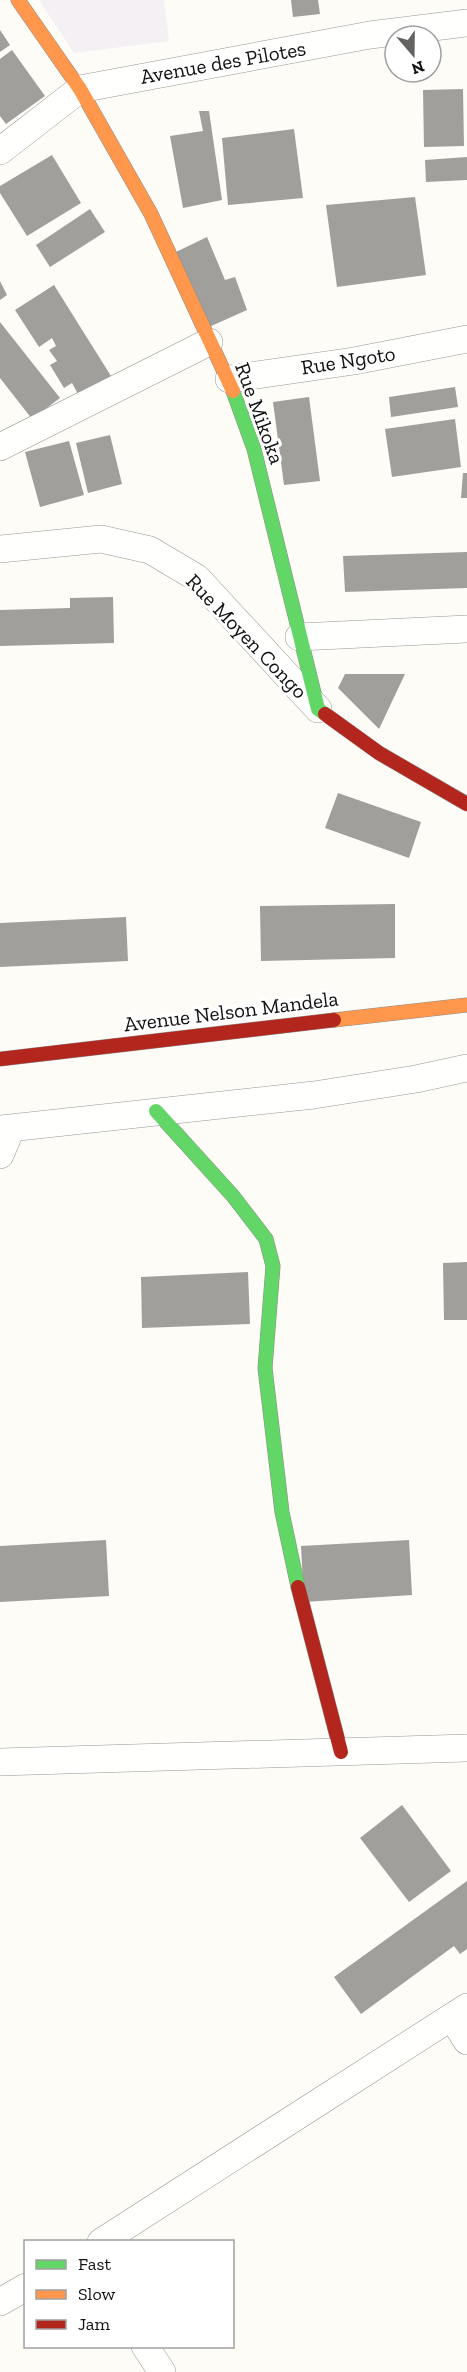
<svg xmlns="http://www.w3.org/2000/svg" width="467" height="2372" viewBox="0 0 467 2372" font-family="'Zilla Slab',serif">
<rect width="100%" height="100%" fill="#fdfcf7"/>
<path fill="#f5f0f3" d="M39,0H164L169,41L74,53Z"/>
<g fill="#a19f9c">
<path d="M291,0H318L320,14L293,17Z"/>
<path d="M0,30L10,45L0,52Z"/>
<path d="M12,50L45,96L6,124L0,116V59Z"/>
<path d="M463,89L464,146L424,147L423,90Z"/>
<path d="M199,111H209L222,200L183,208L170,136L203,131Z"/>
<path d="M294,129L303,198L228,205L222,138Z"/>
<path d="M52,155L81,203L27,236L0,193V186Z"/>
<path d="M467,157V180L426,182L425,160Z"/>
<path d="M415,197L426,275L337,287L326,205Z"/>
<path d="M90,209L105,232L50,267L36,245Z"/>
<path d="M207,237L225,280L235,277L247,310L209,327L176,252Z"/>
<path d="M0,281L7,295L0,300Z"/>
<path d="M54,285L111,376L79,396L72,383L64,388L50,365L57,361L49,350L56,346L52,338L39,347L15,310Z"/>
<path d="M0,322L60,398L32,419L0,378Z"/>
<path d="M455,387L458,407L391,417L389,397Z"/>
<path d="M309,397L320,481L284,485L273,402Z"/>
<path d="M455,419L461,467L392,477L385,429Z"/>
<path d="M110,435L122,484L88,493L76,443Z"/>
<path d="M69,441L84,495L40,507L25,452Z"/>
<path d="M463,473H467V498H461Z"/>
<path d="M467,552V588L345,592L343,556Z"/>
<path d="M113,597L114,643L0,646V610L70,608V598Z"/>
<path d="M345,674H405L379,729L338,688Z"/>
<path d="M338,793L421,822L409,858L325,828Z"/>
<path d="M395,904V958L261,961L260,906Z"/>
<path d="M126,917L128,961L0,967V923Z"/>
<path d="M467,1262V1320H444L443,1263Z"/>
<path d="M248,1272L250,1324L142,1328L141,1277Z"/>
<path d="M106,1540L109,1596L0,1602V1546Z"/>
<path d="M409,1540L412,1595L304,1602L301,1546Z"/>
<path d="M402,1805L451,1871L409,1902L360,1838Z"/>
<path d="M467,1881V1949L460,1954L454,1946L361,2014L334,1977Z"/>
</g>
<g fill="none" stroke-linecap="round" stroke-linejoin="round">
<g stroke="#979795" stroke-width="28">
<g id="street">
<path d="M0,151L80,89L370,35L467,23"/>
<path d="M229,379L354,361L467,339"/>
<path d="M0,447L209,342"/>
<path d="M0,549L101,539L150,550L197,578L318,709"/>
<path d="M299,637L467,629"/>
<path d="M0,1129L314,1095L416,1079L467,1068"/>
<path d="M0,1155L11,1129"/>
<path d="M0,1762L467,1748"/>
<path d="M452,2018L467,2041"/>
<path d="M101,2242L467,2007"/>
<path d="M0,2302L26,2287"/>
<path d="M145,2346L162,2372"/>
</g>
</g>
<g stroke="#8e8d8b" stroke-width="15">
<g id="fast">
<path d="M233,391L254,449L318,709L325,714"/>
<path d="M156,1111L233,1196L266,1239L273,1266L265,1368L282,1512L298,1587"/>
</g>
</g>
<g stroke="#8e8d8b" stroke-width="15">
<g id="slow">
<path d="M18,0L80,89L151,214L233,391"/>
<path d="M334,1020L467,1005"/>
</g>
</g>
<g stroke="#8e8d8b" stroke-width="15">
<g id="jam">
<path d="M325,714L379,753L467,804"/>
<path d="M0,1059L334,1020"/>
<path d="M298,1587L341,1752"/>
</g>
</g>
<use href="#street" stroke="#fffffe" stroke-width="27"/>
<use href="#fast" stroke="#63d668" stroke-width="14"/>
<use href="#slow" stroke="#ff974d" stroke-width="14"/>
<use href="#jam" stroke="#b3261e" stroke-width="14"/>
</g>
<g text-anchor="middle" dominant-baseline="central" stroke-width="6" stroke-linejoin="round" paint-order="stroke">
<g font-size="21" fill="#111" stroke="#fff">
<text transform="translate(223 62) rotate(-10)">Avenue des Pilotes</text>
<text transform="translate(348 360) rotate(-9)">Rue Ngoto</text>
<text transform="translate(260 413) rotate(70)">Rue Mikoka</text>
<text transform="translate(247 636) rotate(46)">Rue Moyen Congo</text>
<text transform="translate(231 1011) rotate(-7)">Avenue Nelson Mandela</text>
</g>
</g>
<rect x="24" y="2240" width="210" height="108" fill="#ffffff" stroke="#a0a0a0" stroke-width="1.5"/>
<rect x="36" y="2260" width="30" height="9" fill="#63d668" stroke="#a0a0a0" stroke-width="1.5"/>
<text x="78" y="2270" font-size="18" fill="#111111">Fast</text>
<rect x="36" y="2290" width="30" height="9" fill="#ff974d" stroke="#a0a0a0" stroke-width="1.5"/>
<text x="78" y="2300" font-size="18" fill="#111111">Slow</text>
<rect x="36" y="2320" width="30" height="9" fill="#b3261e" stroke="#a0a0a0" stroke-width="1.5"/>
<text x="78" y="2330" font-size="18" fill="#111111">Jam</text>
<g transform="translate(413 54) rotate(160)"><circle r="28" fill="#ffffff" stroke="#a0a0a0" stroke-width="1.5"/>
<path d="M0-4.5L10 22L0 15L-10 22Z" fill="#646362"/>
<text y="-9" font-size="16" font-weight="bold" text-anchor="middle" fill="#111111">N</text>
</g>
</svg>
